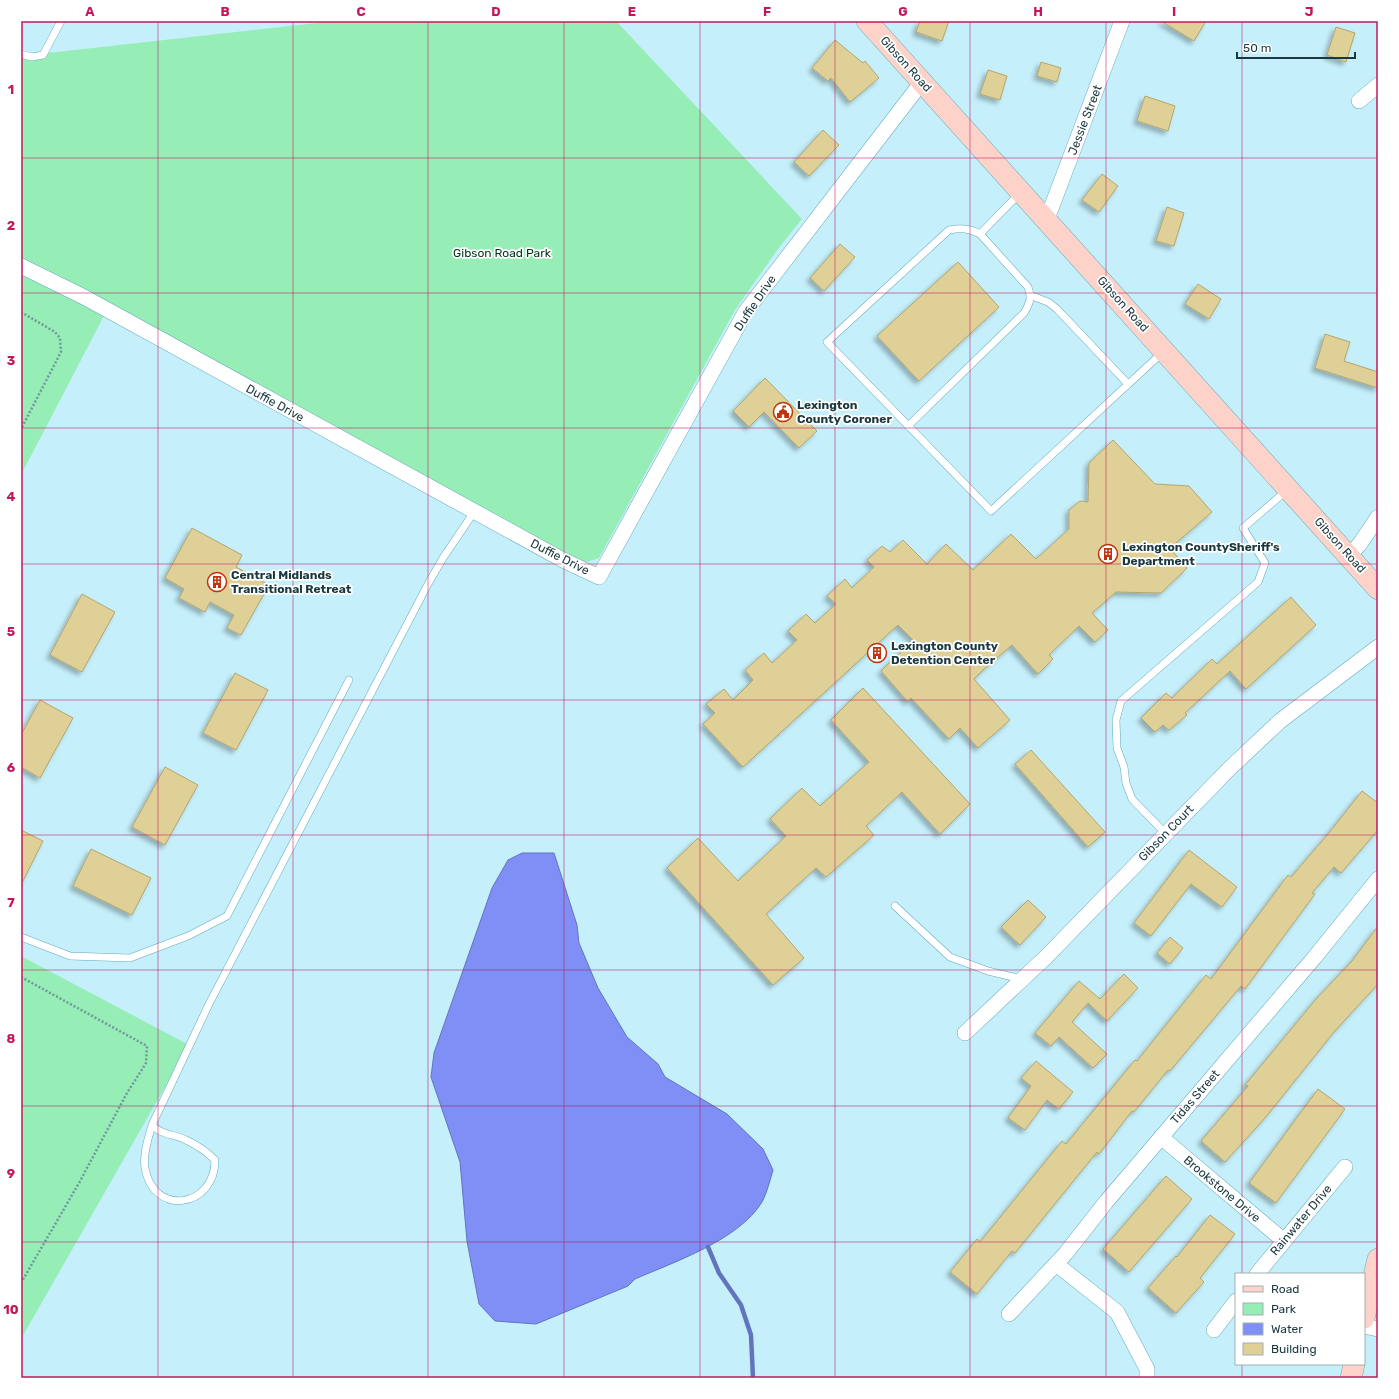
<svg xmlns="http://www.w3.org/2000/svg" width="1399" height="1399" viewBox="0 0 1399 1399" font-family="Rubik,sans-serif">
<defs>
<filter id="shadow"><feDropShadow dx="-3.5" dy="3.5" stdDeviation="2" flood-color="#0004"/></filter>
</defs>
<rect width="100%" height="100%" fill="#c5effa"/>
<g fill="#96eeb6">
<path d="M335,21H616L802,219L778,249L735,310L599,558L583,563L83,288L21,257V56Z"/>
<path d="M21,271L107,310L21,475Z"/>
<path d="M21,956L189,1045L21,1339Z"/>
</g>
<path fill="#7f8ff6" stroke="#6175bf" d="M522,853H554L577,925L579,943L598,988L627,1037L658,1064L665,1077L727,1114L763,1149L773,1170C770,1180 767,1193 762,1202C739,1240 674,1262 635,1279L628,1286L536,1324L495,1321L479,1304L467,1241L460,1162L431,1077L434,1053L492,888L508,860Z"/>
<g fill="none" stroke-linecap="round" stroke-linejoin="round">
<path stroke="#6175bf" stroke-width="4.5" d="M708,1247L719,1273L741,1305L751,1335L753,1378"/>
</g>
<g fill="#dfd097" stroke="#b4a56d" filter="url(#shadow)">
<path d="M920,21H949L942,41L916,32Z"/>
<path d="M1161,21H1206L1194,41Z"/>
<path d="M1336,27L1355,33L1346,62L1327,55Z"/>
<path d="M835,40L863,63L865,61L879,78L850,102L831,78L828,81L812,68Z"/>
<path d="M1041,62L1061,68L1057,82L1037,76Z"/>
<path d="M988,70L1007,76L1000,100L980,94Z"/>
<path d="M1145,96L1175,106L1168,131L1137,121Z"/>
<path d="M823,130L839,145L809,176L794,162Z"/>
<path d="M1102,174L1118,186L1099,212L1082,200Z"/>
<path d="M1167,207L1184,213L1174,246L1156,241Z"/>
<path d="M840,244L855,257L824,291L810,278Z"/>
<path d="M958,262L999,307L919,381L877,336Z"/>
<path d="M1198,284L1221,299L1209,319L1185,304Z"/>
<path d="M1325,334L1350,342L1344,361L1378,372V388L1315,368Z"/>
<path d="M765,378L817,431L799,448L764,412L749,427L733,411Z"/>
<path d="M1113,440L1155,484L1189,486L1212,512L1170,548L1187,568L1161,593L1116,592L1092,613L1108,630L1095,642L1079,626L1049,655L1053,659L1038,674L1012,645L984,669L974,679L1010,720L978,748L960,728L949,739L911,698L908,702L881,671L913,640L898,625L743,767L703,724L715,713L706,704L724,689L733,700L753,680L745,670L764,653L772,663L797,640L788,631L806,614L815,623L836,604L827,596L845,579L852,588L874,567L867,560L882,546L890,552L903,540L927,564L946,544L973,570L1011,534L1036,559L1069,529V510L1080,501L1088,502L1089,463Z"/>
<path d="M192,528L242,555L236,567L269,585L241,635L227,628L234,615L210,602L205,612L179,598L184,589L165,578Z"/>
<path d="M82,594L115,612L82,672L50,655Z"/>
<path d="M1291,597L1316,625L1246,689L1230,671L1185,713L1187,715L1169,730L1163,725L1155,732L1141,718L1166,693L1172,698L1212,659L1217,664Z"/>
<path d="M235,673L268,690L236,750L203,733Z"/>
<path d="M863,688L970,804L940,834L902,792L866,826L874,835L826,877L816,868L766,914L804,958L773,985L667,868L698,838L738,881L786,836L770,819L802,788L820,806L869,762L831,720Z"/>
<path d="M40,700L73,718L40,778L21,767V735Z"/>
<path d="M1031,750L1105,832L1088,847L1015,764Z"/>
<path d="M165,767L198,785L165,845L132,827Z"/>
<path d="M1362,791L1378,803V830L1341,873L1334,867L1312,893L1315,894L1245,989L1241,986L1170,1071L1168,1070L1134,1112L1132,1111L1099,1154L1097,1152L1015,1253L1012,1251L977,1294L950,1272L977,1239L980,1242L1062,1141L1066,1144L1135,1060L1137,1061L1206,975L1211,979L1288,875L1291,877L1328,834Z"/>
<path d="M21,830L43,841L21,885Z"/>
<path d="M91,849L151,878L132,915L73,886Z"/>
<path d="M1189,850L1237,887L1222,907L1191,884L1151,936L1134,923Z"/>
<path d="M1028,900L1046,917L1020,945L1001,927Z"/>
<path d="M1378,926V984L1334,1032L1265,1118L1225,1162L1201,1141L1248,1086L1245,1085L1269,1056L1316,999L1352,961Z"/>
<path d="M1170,937L1183,948L1170,964L1157,953Z"/>
<path d="M1124,974L1138,988L1107,1021L1088,1003L1072,1022L1107,1054L1093,1068L1059,1037L1051,1046L1035,1033L1079,981L1100,999Z"/>
<path d="M1036,1061L1073,1092L1059,1109L1047,1100L1025,1130L1008,1118L1031,1086L1021,1078Z"/>
<path d="M1318,1089L1345,1109L1276,1203L1249,1183Z"/>
<path d="M1166,1176L1192,1199L1129,1272L1103,1249Z"/>
<path d="M1210,1215L1235,1234L1200,1278L1204,1282L1176,1313L1148,1288L1176,1256L1177,1257Z"/>
</g>
<g fill="none" stroke-linecap="round" stroke-linejoin="round">
<g stroke="#63aabc" stroke-width="8">
<g id="lane">
<path d="M21,54L32,57L43,55L61,21"/>
<path d="M1020,193L980,234C969,228 961,228 949,230L827,342L991,511L1163,352"/>
<path d="M1032,296L1048,302L1057,309L1128,384"/>
<path d="M908,426L1024,313C1030,303 1032,298 1028,287L980,234"/>
<path d="M1165,833L1132,799L1126,783L1124,767L1117,748L1116,720L1121,701L1258,582L1265,563L1243,528L1286,491"/>
<path d="M895,906L950,957L988,971L1022,979"/>
<path d="M21,937L70,956L130,958L188,936L227,916L349,680"/>
<path d="M152,1125C148,1139 143,1154 145,1168C153,1217 215,1208 215,1160C206,1151 197,1145 186,1140C174,1134 161,1135 152,1125L209,1004L428,584L443,558L474,512"/>
</g>
</g>
<g stroke="#63aabc" stroke-width="16">
<g id="street">
<path d="M1359,101L1378,85"/>
<path d="M1047,219L1122,21"/>
<path d="M21,266L84,297L563,560L599,577L746,311L922,82"/>
<path d="M1349,555L1359,545L1378,517"/>
<path d="M965,1033L1046,957L1229,769L1280,721L1378,647"/>
<path d="M1161,1137L1283,1240"/>
<path d="M1056,1264L1117,1312L1147,1369V1378"/>
<path d="M1257,1274L1345,1167"/>
<path d="M1009,1314L1066,1253L1106,1202L1314,958L1378,879"/>
<path d="M1364,1326L1378,1329"/>
<path d="M1214,1330L1236,1301"/>
</g>
</g>
<g stroke="#63aabc" stroke-width="22">
<g id="secondary">
<path d="M867,21L1378,589"/>
<path d="M1364,1318L1378,1259"/>
<path d="M1351,1378L1354,1364"/>
</g>
</g>
<g stroke="#72969f" stroke-width="2.5" stroke-dasharray="2 2" stroke-linecap="butt">
<path d="M21,312L55,332L60,338L61,352L21,429"/>
<path d="M21,977L147,1046L146,1063L127,1093L79,1183L21,1283"/>
</g>
<use href="#lane" stroke="#fff" stroke-width="7"/>
<use href="#street" stroke="#fff" stroke-width="15"/>
<use href="#secondary" stroke="#fdd3c9" stroke-width="21"/>
</g>
<path fill="none" stroke="#c2185b" stroke-width="1" stroke-opacity="0.55" d="M158,21V1378M293,21V1378M428,21V1378M564,21V1378M700,21V1378M835,21V1378M970,21V1378M1106,21V1378M1242,21V1274M21,158H1378M21,293H1378M21,428H1378M21,564H1378M21,700H1378M21,835H1378M21,970H1378M21,1106H1378M21,1242H1378M1242,1364V1378"/>
<defs>
<g id="civic-ring" transform="scale(1)"><circle r="9.5" fill="#fff" stroke="#be340c" stroke-width="1.5"/><path d="M-.6-6.5H3V-4.5H.6V-3L4-1V1h2V6H-6V1h2V-1L-.6-3ZM-1.2 2.5V6h2.4V2.5Z" fill="#be340c"/></g>
<g id="building-ring" transform="scale(1)"><circle r="9.5" fill="#fff" stroke="#be340c" stroke-width="1.5"/><path d="M-4-6H4V6H1V3H-1V6H-4ZM-2.5-4.3h1.7v1.8h-1.7ZM.8-4.3h1.7v1.8H.8ZM-2.5-1h1.7V.8h-1.7ZM.8-1h1.7V.8H.8Z" fill="#be340c"/></g>
</defs>
<g fill-rule="evenodd">
<use href="#civic-ring" x="783" y="412"/>
<use href="#building-ring" x="1108" y="554"/>
<use href="#building-ring" x="217" y="582"/>
<use href="#building-ring" x="877" y="653"/>
</g>
<g text-anchor="middle" dominant-baseline="central" stroke-width="3.5" stroke-linejoin="round" paint-order="stroke">
<g font-size="12" fill="#1a383f" stroke="#fff">
<text transform="translate(906 64) rotate(48)">Gibson Road</text>
<text transform="translate(1085 120) rotate(-69)">Jessie Street</text>
<text transform="translate(755 303) rotate(-56)">Duffie Drive</text>
<text transform="translate(1123 304) rotate(48)">Gibson Road</text>
<text transform="translate(275 403) rotate(29)">Duffie Drive</text>
<text transform="translate(1340 545) rotate(48)">Gibson Road</text>
<text transform="translate(560 557) rotate(27)">Duffie Drive</text>
<text transform="translate(1166 833) rotate(-46)">Gibson Court</text>
<text transform="translate(1195 1097) rotate(-49)">Tidas Street</text>
<text transform="translate(1222 1189) rotate(40)">Brookstone Drive</text>
<text transform="translate(1301 1220) rotate(-50)">Rainwater Drive</text>
</g>
<g font-size="12" fill="#003318" stroke="#fff">
<text x="502" y="253">Gibson Road Park</text>
</g>
<g font-size="12" font-weight="bold" fill="#1a383f" stroke="#fff" text-anchor="start">
<text x="797" y="405">Lexington<tspan x="797" dy="14">County Coroner</tspan></text>
<text x="1122" y="547">Lexington CountySheriff's<tspan x="1122" dy="14">Department</tspan></text>
<text x="231" y="575">Central Midlands<tspan x="231" dy="14">Transitional Retreat</tspan></text>
<text x="891" y="646">Lexington County<tspan x="891" dy="14">Detention Center</tspan></text>
</g>
</g>
<rect width="1399" height="1399" fill="none" stroke="#ffffff" stroke-width="44"/>
<rect x="1235" y="1273" width="130" height="92" fill="#ffffff" stroke="#a3afb2"/>
<rect x="1243" y="1286" width="20" height="6" fill="#fdd3c9" stroke="#a3afb2"/>
<text x="1271" y="1293" font-size="12" fill="#1a383f">Road</text>
<rect x="1243" y="1303" width="20" height="12" fill="#96eeb6" stroke="#a3afb2"/>
<text x="1271" y="1313" font-size="12" fill="#1a383f">Park</text>
<rect x="1243" y="1323" width="20" height="12" fill="#7f8ff6" stroke="#a3afb2"/>
<text x="1271" y="1333" font-size="12" fill="#1a383f">Water</text>
<rect x="1243" y="1343" width="20" height="12" fill="#dfd097" stroke="#a3afb2"/>
<text x="1271" y="1353" font-size="12" fill="#1a383f">Building</text>
<path d="M1237 52v6h118v-6" fill="none" stroke="#1a383f" stroke-width="2"/>
<text x="1243" y="52" font-size="12" fill="#1a383f" stroke="#ffffff" stroke-width="3" paint-order="stroke">50 m</text>
<rect x="22" y="22" width="1355" height="1355" fill="none" stroke="#c2185b" stroke-width="1.5"/>
<g font-size="13" text-anchor="middle" font-weight="bold" fill="#c2185b">
<text x="90" y="16">A</text>
<text x="225" y="16">B</text>
<text x="361" y="16">C</text>
<text x="496" y="16">D</text>
<text x="632" y="16">E</text>
<text x="767" y="16">F</text>
<text x="903" y="16">G</text>
<text x="1038" y="16">H</text>
<text x="1174" y="16">I</text>
<text x="1309" y="16">J</text>
<text x="11" y="94">1</text>
<text x="11" y="230">2</text>
<text x="11" y="365">3</text>
<text x="11" y="501">4</text>
<text x="11" y="636">5</text>
<text x="11" y="772">6</text>
<text x="11" y="907">7</text>
<text x="11" y="1043">8</text>
<text x="11" y="1178">9</text>
<text x="11" y="1314">10</text>
</g>
</svg>
